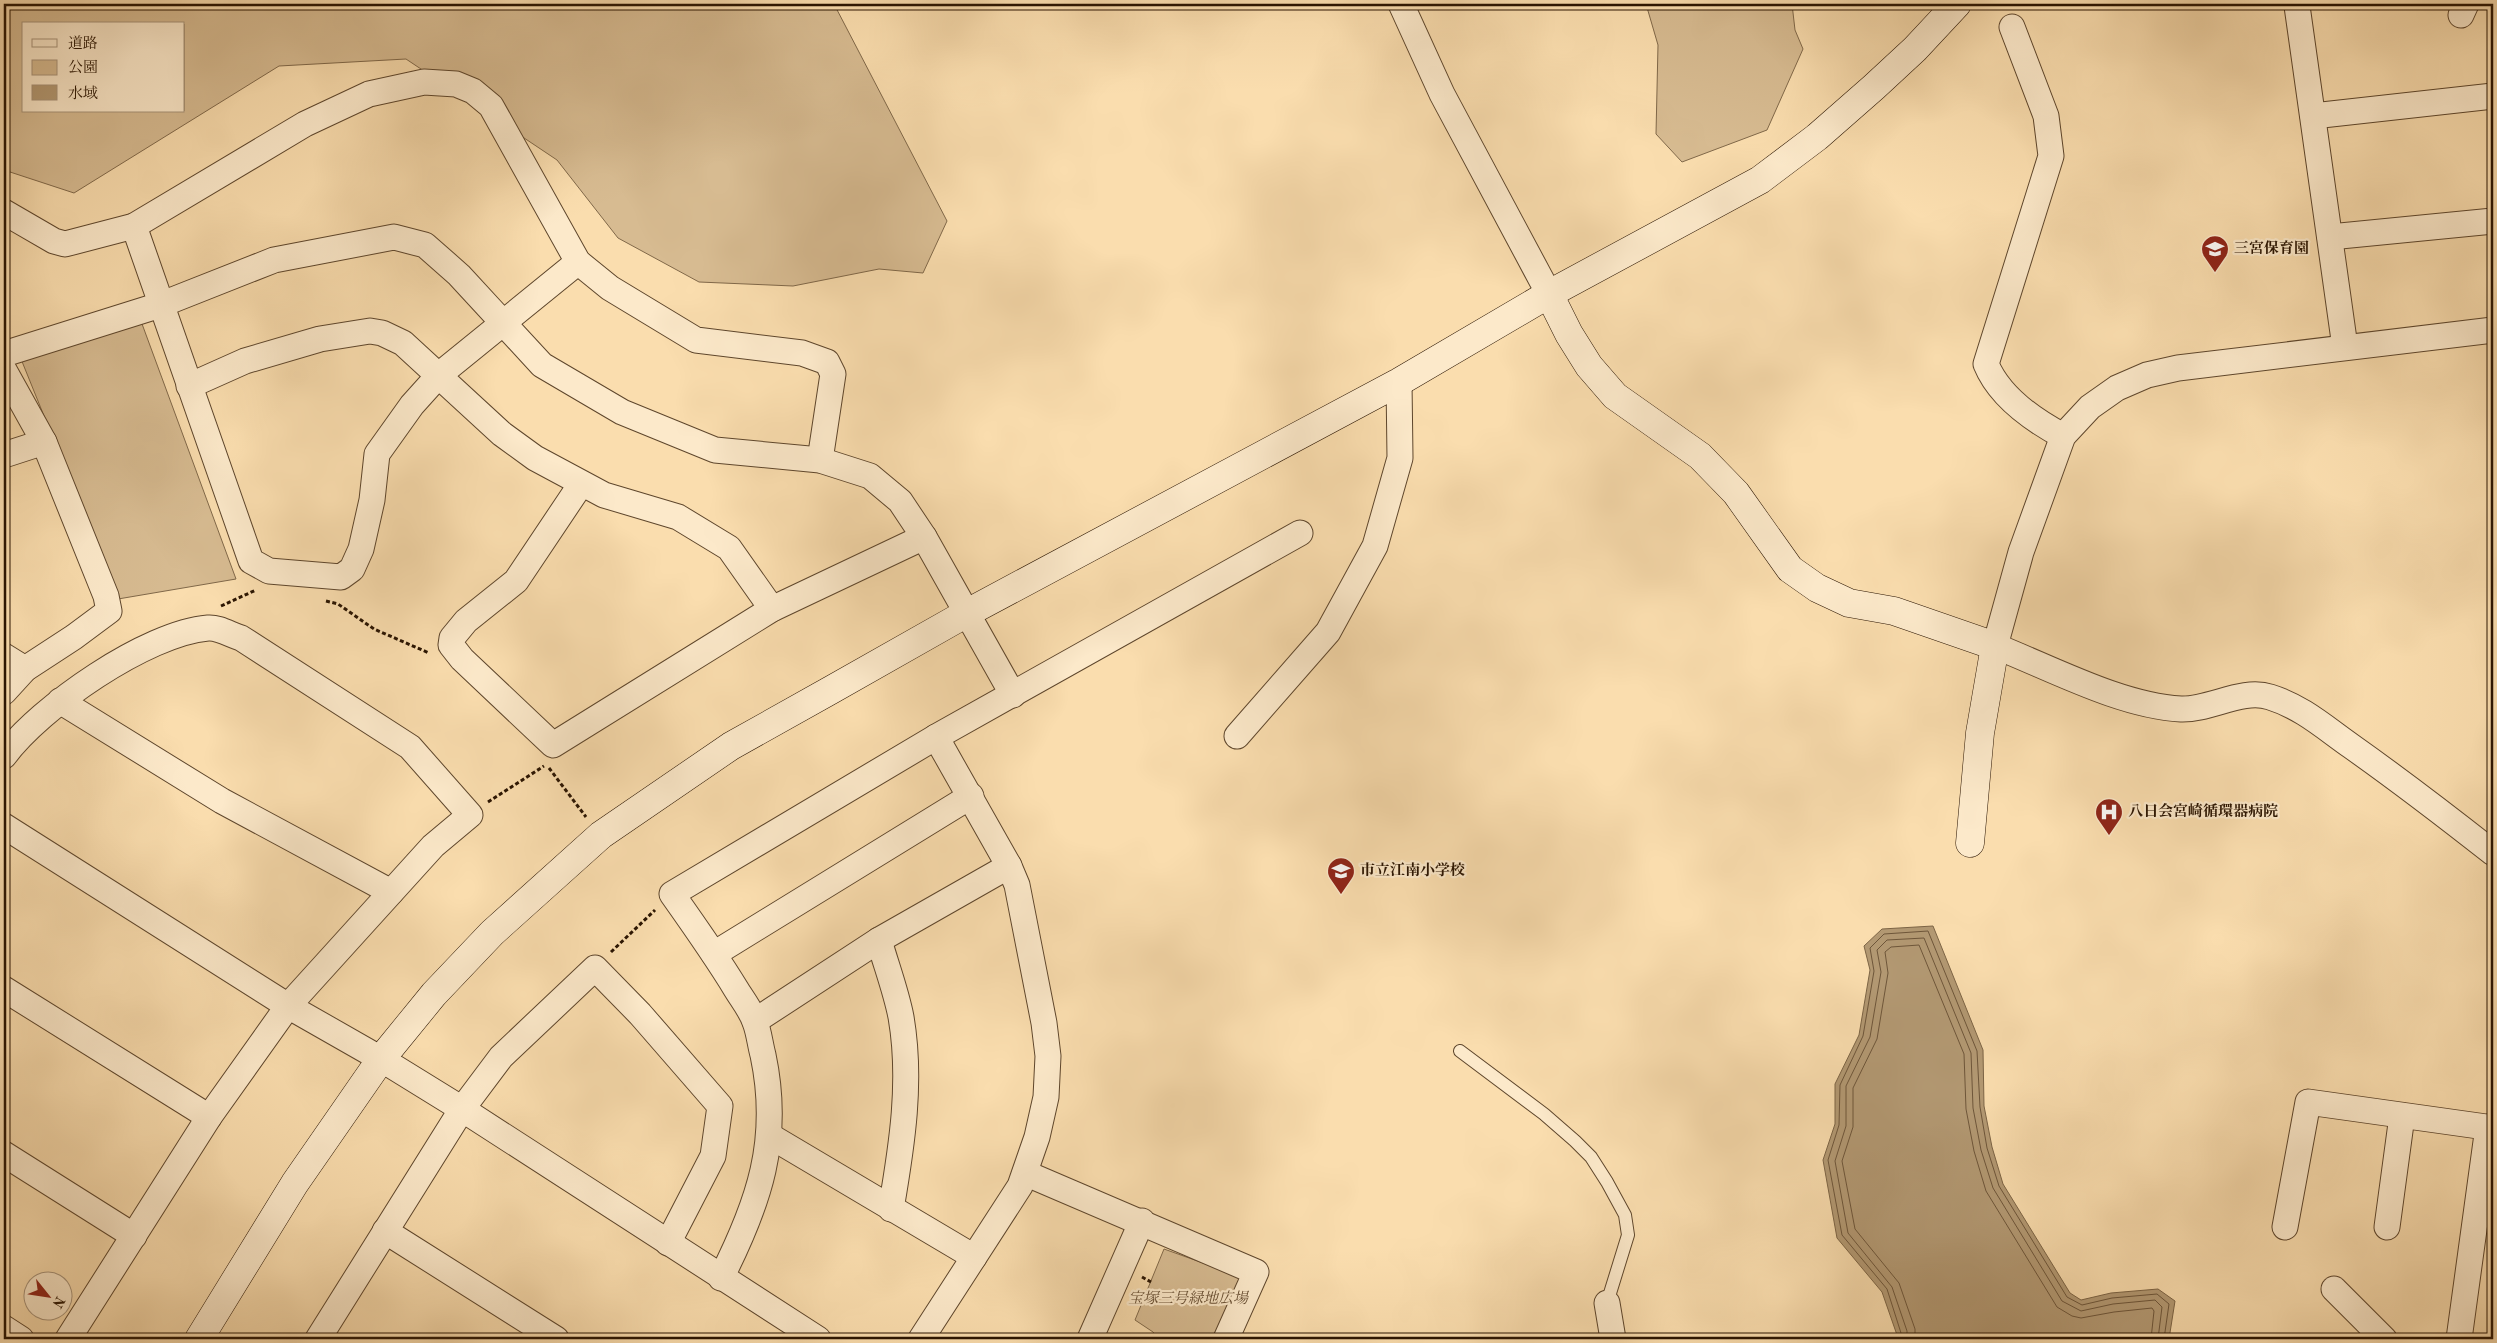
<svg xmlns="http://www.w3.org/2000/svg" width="2497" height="1343" viewBox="0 0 2497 1343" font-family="'Old Standard TT','Noto Serif JP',serif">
<rect width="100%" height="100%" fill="#faddae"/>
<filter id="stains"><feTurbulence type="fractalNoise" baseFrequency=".004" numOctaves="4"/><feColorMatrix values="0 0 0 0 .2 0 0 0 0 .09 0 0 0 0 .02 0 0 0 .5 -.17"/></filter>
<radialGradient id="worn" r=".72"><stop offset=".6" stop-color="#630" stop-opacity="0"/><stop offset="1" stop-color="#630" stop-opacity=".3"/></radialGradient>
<g fill="#d7bb91" stroke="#806849" fill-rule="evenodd">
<path d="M4,4H834L947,221L923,273L879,269L793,286L699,282L618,238L557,160L406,59L279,66L74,193L4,170ZM24,24H184V111H24Z"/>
<path d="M1646,4H1792L1795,30L1803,49L1767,130L1682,162L1656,134L1658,45Z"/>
<path d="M138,313L236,579L118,599L21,359Z"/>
<path d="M1164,1249L1245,1278L1216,1339H1159L1153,1332L1135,1320Z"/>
</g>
<path fill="#b39973" stroke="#7c6445" d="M1933,926L1983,1050L1984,1106L1992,1147L2003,1184L2070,1293L2081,1300L2111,1293L2158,1289L2175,1301L2169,1339H1892L1897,1335L1882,1292L1837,1238L1823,1160L1835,1124V1084L1859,1035L1870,970L1864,946L1882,929Z"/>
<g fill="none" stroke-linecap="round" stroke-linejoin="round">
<g stroke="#6e563a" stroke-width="1">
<path d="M1899,1339L1901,1333L1887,1289L1842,1235L1828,1160L1839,1125L1840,1085L1863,1036L1874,971L1870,948L1884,934L1928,931L1977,1051L1980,1107L1987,1148L1999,1186L2067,1297L2082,1305L2112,1298L2157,1294L2169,1304L2164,1339"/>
<path d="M1907,1339V1331L1892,1287L1848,1233L1835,1161L1846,1126V1086L1870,1037L1881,972L1877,950L1887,940L1924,938L1971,1053L1973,1108L1981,1150L1993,1188L2062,1301L2081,1311L2113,1304L2155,1300L2162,1307L2158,1339"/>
<path d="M1915,1339V1329L1899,1283L1855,1229L1842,1161L1853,1127V1088L1877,1039L1888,973L1885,952L1891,947L1919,945L1964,1054L1966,1109L1974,1151L1986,1191L2057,1307L2072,1316L2081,1318L2114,1312L2152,1308L2154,1311L2151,1339"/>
</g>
<g stroke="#5e462c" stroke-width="14">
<path id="lane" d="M1460,1051L1544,1114L1575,1141L1591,1157L1607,1182L1625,1215L1628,1235L1607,1303"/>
</g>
<g stroke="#5e462c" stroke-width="27">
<g id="street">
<path d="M1401,4L1442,94L1549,294"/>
<path d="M2297,6L2345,347"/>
<path d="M2461,15L2466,4"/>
<path d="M2012,27L2046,116L2051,156L1986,364C1999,396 2033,420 2063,436"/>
<path d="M2313,116L2493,96"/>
<path d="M4,212L54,241L65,244L134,226L305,124L369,94L424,82L456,84L473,91L491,106L578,262L610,288L696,340L802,353L827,362L833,374L820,460"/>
<path d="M134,226L251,561L269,571L341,577L352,569L361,549L372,500L377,454L412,405L439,375L578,262"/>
<path d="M2330,237L2493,221"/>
<path d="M2493,330L2178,368L2147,375L2117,388L2090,407L2063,436L2021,552L1995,646C2051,668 2121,706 2181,709C2210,710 2242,688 2270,697C2302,707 2324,727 2351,746C2399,780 2446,816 2493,853"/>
<path d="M4,354L160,305L274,260L394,237L425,245L459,275L542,365L622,412L715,450L820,460L870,476L900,501L924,537L1013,695"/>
<path d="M4,370L44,442L106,596L109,611L74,637L25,669L4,692"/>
<path d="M189,386L245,361L320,339L370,331L382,333L403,343L502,434L535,458L604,495L678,517L729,548L772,609"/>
<path d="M4,455L44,442"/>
<path d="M581,484L516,581L466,621L452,638L451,645L462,659L553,745L772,609L924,537"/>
<path d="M4,656L25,669"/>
<path d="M60,701L222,801L391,892"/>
<path d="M1237,736L1328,632L1375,546L1400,458L1399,382"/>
<path d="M4,756C40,707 147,633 208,628C218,627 231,635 241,638L410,747L470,815L433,846L288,1006L209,1117L68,1339"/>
<path d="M4,826L288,1006L381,1059L462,1109L818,1339"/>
<path d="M879,940C886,965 896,991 901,1017C912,1081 902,1145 891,1209"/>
<path d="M714,954L971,796"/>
<path d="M4,989L209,1117"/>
<path d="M755,1021L879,940L1009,866"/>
<path d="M770,1136L974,1257"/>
<path d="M4,1154L134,1236"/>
<path d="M1025,1173L1256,1272L1226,1339"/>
<path d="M2285,1227L2308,1102L2493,1128"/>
<path d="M2387,1227L2402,1116"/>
<path d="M385,1231L556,1339"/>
<path d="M721,1278C759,1203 781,1140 763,1055C760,1044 759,1032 755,1022C751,1010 742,999 736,989C716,956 694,925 672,894L936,737L1300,533"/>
<path d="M2334,1289L2384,1339"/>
<path d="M1607,1303L1613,1339"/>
<path d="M4,1328L21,1339"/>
<path d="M318,1339L462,1109L501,1057L595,968L640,1014L720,1106L713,1156L668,1243"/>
<path d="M921,1339L1020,1186L1037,1137L1046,1097L1048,1056L1044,1023L1017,885L1009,866L936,737"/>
<path d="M1090,1339L1142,1221"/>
<path d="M2459,1339L2488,1127"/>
</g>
</g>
<g stroke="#2a1401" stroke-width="29">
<g id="secondary">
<path d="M1549,294L1569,334L1589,366L1615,396L1700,456L1736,493L1790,569L1817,588L1849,603L1894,611L1995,646L1980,733L1970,843"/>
<path d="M199,1339L295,1183L381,1059L434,994L492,933L601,835L731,746L831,690L967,613L1399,382L1549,294L1760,180L1817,137L1874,87L1915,49L1957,4"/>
</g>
</g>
<g stroke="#2a1401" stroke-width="3" stroke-dasharray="4 2.5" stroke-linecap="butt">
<path d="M326,601L338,604L374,629L429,653"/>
<path d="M221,606L256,590"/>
<path d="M549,768L586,817"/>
<path d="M488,802L544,766"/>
<path d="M611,952L655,910"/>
<path d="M1142,1277L1151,1282"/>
</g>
<use href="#lane" stroke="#fce9ca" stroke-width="12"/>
<use href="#street" stroke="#fce9ca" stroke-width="25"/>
<use href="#secondary" stroke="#fce9ca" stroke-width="28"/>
</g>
<defs>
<g id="school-pin" transform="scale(1.4375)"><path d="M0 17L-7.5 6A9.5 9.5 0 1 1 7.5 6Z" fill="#8f2418" stroke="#fce9ca"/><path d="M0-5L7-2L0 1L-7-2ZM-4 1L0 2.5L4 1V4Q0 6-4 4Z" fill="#fff"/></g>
<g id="hospital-pin" transform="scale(1.4375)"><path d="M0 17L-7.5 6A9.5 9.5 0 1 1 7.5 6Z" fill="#8f2418" stroke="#fce9ca"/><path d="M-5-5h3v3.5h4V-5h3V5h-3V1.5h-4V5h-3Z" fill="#fff"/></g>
</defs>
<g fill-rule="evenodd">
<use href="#school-pin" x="2215" y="249"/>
<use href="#hospital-pin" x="2109" y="812"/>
<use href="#school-pin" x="1341" y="871"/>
</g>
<g text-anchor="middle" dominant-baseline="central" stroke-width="4.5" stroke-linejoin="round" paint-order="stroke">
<g font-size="15" font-weight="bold" fill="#2a1401" stroke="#fce9ca" text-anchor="start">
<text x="2234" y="249">三宮保育園</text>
<text x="2128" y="812">八日会宮崎循環器病院</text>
<text x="1360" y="871">市立江南小学校</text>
</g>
<g font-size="15" font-style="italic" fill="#674e33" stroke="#fce9ca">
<text x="1188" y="1299">宝塚三号緑地広場</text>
</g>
</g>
<rect width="2497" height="1343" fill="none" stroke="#faddae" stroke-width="20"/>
<rect x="5" y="5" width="2487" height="1333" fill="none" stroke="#2a1401" stroke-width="2.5"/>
<rect x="10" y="10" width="2477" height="1323" fill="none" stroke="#2a1401"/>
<rect x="22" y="22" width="162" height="90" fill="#fce9ca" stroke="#a8947a"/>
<rect x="32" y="39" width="25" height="8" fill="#fce9ca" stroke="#a8947a"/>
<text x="68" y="48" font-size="15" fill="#2a1401">道路</text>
<rect x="32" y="60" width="25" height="15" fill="#d7bb91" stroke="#a8947a"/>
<text x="68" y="72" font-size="15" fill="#2a1401">公園</text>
<rect x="32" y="85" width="25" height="15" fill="#b39973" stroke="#a8947a"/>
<text x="68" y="98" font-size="15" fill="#2a1401">水域</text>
<g transform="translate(48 1296) rotate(120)"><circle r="24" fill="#fce9ca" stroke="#a8947a"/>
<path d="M0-4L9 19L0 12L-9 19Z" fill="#8f2418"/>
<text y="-8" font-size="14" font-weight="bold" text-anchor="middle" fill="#2a1401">N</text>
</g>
<rect width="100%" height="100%" filter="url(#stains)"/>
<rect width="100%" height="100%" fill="url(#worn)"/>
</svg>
